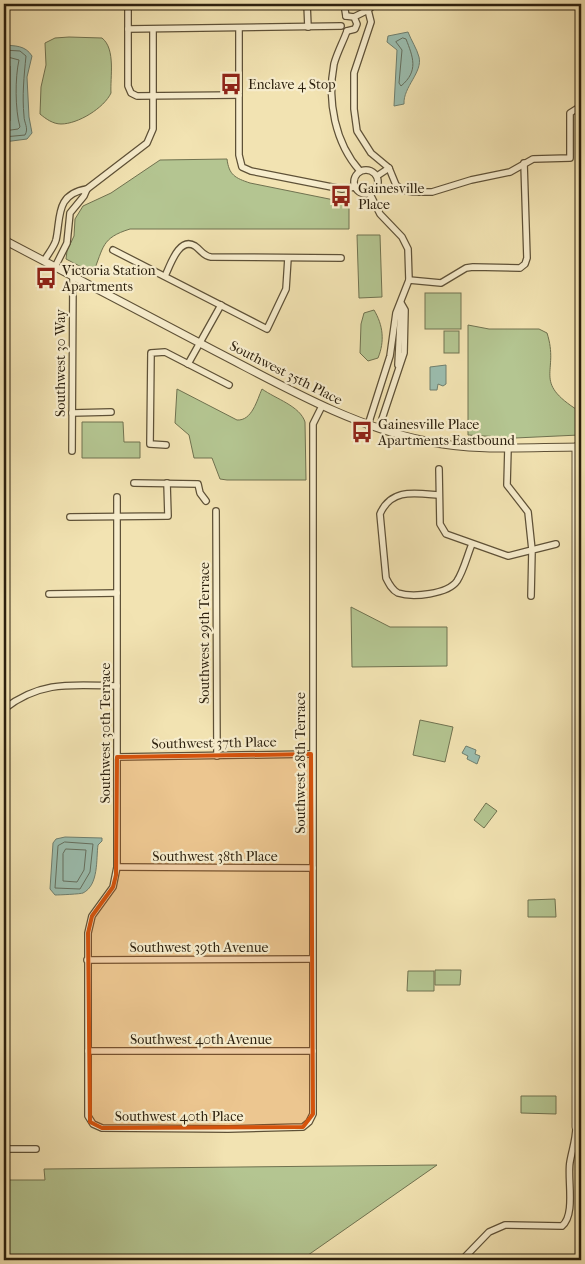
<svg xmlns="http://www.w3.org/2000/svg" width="585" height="1264" viewBox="0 0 585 1264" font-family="'IM FELL French Canon',serif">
<rect width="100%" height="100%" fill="#f2e3b2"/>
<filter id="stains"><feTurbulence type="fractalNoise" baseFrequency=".004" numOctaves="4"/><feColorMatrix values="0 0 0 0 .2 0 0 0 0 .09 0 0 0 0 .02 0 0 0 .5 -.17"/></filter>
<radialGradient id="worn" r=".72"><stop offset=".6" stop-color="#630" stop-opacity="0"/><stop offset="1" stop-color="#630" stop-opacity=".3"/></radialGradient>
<g fill="#b4c591" stroke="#707250">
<path d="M69,37L102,38C116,49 110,78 111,93C104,108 78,124 61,124C53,124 46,119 40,114L41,87L46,65L45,43L55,38Z"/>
<path d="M227,159C229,175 235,178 250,183L349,203V229H130C101,238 104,247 93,273L66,259L67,251L74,236L75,219L83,206L111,193L160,160Z"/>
<path d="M357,235H380L382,297L359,298Z"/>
<rect x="425" y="293" width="36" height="36"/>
<path d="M374,310C383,325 385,341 378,358L368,361L360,353L361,324L364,313Z"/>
<path d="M468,325L489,329H539L547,333C560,373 531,381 579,411V435L515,438L468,435Z"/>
<rect x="444" y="331" width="15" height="22"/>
<path d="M177,389L237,420C252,421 257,400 262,389C276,399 300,406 305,422L306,480H227L220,479L212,458H194L189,435L175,423Z"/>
<path d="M82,422H123L124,442H140V458H82Z"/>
<path d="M351,607L390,627H447V666L352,667Z"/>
<path d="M420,720L453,727L445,762L413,755Z"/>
<path d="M486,803L497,811L484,828L474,820Z"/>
<path d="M555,899L556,917H528V900Z"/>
<path d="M435,970H461L460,985H435Z"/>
<path d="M408,971H434V991H407Z"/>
<path d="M521,1096H556V1114L521,1113Z"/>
<path d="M437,1165L301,1260H4V1180H45L44,1169Z"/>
</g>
<g fill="#9bbeb0" stroke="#6f7f6f">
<path d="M408,32C411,40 417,49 419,57C423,72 403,87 404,104L394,106L397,50L387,42L388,36Z"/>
<path d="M4,45C15,46 25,45 32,56L27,77L29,117L32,133L27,139L4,142Z"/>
<path d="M446,365V384L443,386L438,384L437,390H430V367Z"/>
<path d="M466,746L476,750L475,754L480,756L477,764L467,759L468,756L462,753Z"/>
<path d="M65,837L102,838V841L98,845C96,859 99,885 83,893C81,894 59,895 55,895L50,889L53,843L56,839Z"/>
</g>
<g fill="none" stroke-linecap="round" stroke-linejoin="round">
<g stroke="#646f5f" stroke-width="1">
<path d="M403,38L406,39C413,57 419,71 401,86L399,83L402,50L396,42Z"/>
<path d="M4,50L20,51L26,56C24,76 22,96 24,116C24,123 29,128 25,135L4,137"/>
<path d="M4,56L19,60C15,77 15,110 20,127L18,129L4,131"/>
<path d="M4,64L10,66V121L4,123"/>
<path d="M65,842L93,844L90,872L80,889L55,888L58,846Z"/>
<path d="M66,849L86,850L84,870L77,882L63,881V854Z"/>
</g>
<g stroke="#5e5137" stroke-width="8">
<g id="minor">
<path d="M128,4V86L131,93L137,96L239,95"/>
<path d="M307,4L308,27"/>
<path d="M344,4L346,16"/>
<path d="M375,4L368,10L371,22L354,73V109L357,131L371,153L389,168L396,185L403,190L413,192H432L471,180L510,172L533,159L570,158V113L581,106"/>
<path d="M346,16L354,17L357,24L355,29L347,31"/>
<path d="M354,17L368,10"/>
<path d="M239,28V155L242,167L251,171L342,189L355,187"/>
<path d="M128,29L341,26"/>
<path d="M347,31C343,42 337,53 334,64C327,101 335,143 360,171"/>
<circle cx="366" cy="182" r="12"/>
<path d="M377,176L389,168"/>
<path d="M113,250L267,329L286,289L288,258"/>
<path d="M44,261C48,254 54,247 56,240C61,218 55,194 87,189L147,143L153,129V29"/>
<path d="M55,267L67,243L70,213L84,196L87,189"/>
<path d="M165,276C170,266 179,236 195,246C201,250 203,256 211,257L341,258"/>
<path d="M409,280L441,283L466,268L473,267L520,268L525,264L527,258L524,163"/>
<path d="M188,364L221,305"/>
<path d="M398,365L401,305"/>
<path d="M72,413L111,412"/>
<path d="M368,425L390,356L396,313L409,280L408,249L402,237L380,214L370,194"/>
<path d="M379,428L404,353L405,310L401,303"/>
<path d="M166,445L150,444L151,353L165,352L229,385"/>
<path d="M72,451L73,276"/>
<path d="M439,469L440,524L446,534L508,556L532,550L528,512L507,485L508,448"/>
<path d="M134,483L198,484L200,493L206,501"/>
<path d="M438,495C415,493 391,488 380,514L386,578C389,584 392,590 398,593C413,598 448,594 457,581C464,570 467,556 472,544"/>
<path d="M117,497V867L113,887L92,916L88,933V1116L93,1124L102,1128L228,1129L303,1127L309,1122L313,1114V424L322,406"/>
<path d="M216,511L217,756"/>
<path d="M70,517L168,516L167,483"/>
<path d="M49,594L117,593"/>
<path d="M531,596L532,550L556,544"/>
<path d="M4,709C41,680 73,685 117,686"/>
<path d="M117,757L311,754"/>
<path d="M117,867L313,868"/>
<path d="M87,960L312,959"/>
<path d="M88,1051H313"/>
<path d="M4,1149H36"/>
<path d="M462,1260L489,1232L505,1225L562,1226C576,1215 567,1178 570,1162C572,1150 576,1140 576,1127"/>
</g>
</g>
<g stroke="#5e5137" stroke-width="9">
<g id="tertiary">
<path d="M4,240C74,277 145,314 215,351C283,386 351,426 426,441C477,452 530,447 581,447"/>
<path d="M576,447V1127H581"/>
</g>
</g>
<use href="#minor" stroke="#f7edcd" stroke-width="5.5"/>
<use href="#tertiary" stroke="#f7edcd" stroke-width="7"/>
</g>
<path fill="#d5530c" fill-opacity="0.2" stroke="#d5530c" stroke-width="4" stroke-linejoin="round" d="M311,754L313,1114L303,1127L102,1128L90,1122L88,933L92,916L113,887L116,875L117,757Z"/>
<defs>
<g id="bus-bare" transform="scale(1.725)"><path d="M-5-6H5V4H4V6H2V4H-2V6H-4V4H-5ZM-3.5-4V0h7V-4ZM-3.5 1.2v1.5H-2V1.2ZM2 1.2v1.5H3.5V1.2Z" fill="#8f2418" stroke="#f7edcd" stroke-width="2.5" paint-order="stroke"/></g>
</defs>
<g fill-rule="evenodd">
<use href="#bus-bare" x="231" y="84"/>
<use href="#bus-bare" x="341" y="196"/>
<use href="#bus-bare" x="46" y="278"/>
<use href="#bus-bare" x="362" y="432"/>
</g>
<g text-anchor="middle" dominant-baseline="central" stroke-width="4.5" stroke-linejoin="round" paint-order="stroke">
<g font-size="14" fill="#2c200e" stroke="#f7edcd" text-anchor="start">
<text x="248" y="84">Enclave 4 Stop</text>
<text x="358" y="188">Gainesville<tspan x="358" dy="16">Place</tspan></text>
<text x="62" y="270">Victoria Station<tspan x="62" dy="16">Apartments</tspan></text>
<text x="378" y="424">Gainesville Place<tspan x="378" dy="16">Apartments Eastbound</tspan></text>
</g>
<g font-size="14" fill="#2c200e" stroke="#f7edcd">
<text transform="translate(60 363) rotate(-90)">Southwest 30 Way</text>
<text transform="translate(286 373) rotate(27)">Southwest 35th Place</text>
<text transform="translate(204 633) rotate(-90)">Southwest 29th Terrace</text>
<text transform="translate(105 733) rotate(-90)">Southwest 30th Terrace</text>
<text transform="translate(214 743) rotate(-1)">Southwest 37th Place</text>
<text transform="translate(300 763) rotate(-90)">Southwest 28th Terrace</text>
<text x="215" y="856">Southwest 38th Place</text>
<text x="199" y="947">Southwest 39th Avenue</text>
<text x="201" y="1039">Southwest 40th Avenue</text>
<text x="179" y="1116">Southwest 40th Place</text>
</g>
</g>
<rect width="585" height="1264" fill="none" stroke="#f2e3b2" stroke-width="20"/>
<rect x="5" y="5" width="575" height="1254" fill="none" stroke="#2c200e" stroke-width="2.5"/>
<rect x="10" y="10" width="565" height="1244" fill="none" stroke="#2c200e"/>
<rect width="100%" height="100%" filter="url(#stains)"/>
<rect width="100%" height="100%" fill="url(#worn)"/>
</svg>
